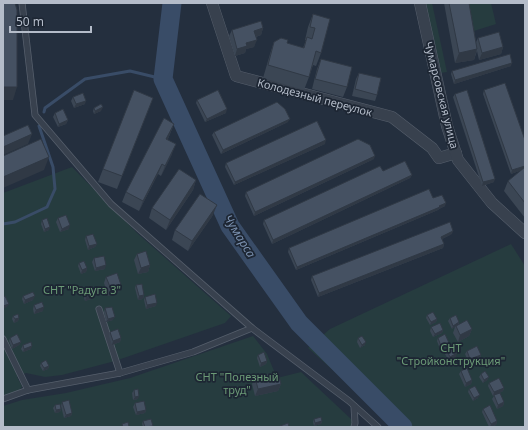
<svg xmlns="http://www.w3.org/2000/svg" width="528" height="430" viewBox="0 0 528 430" font-family="'Noto Sans',sans-serif">
<rect width="100%" height="100%" fill="#242f3e"/>
<g fill="#263c3f">
<path d="M426,3H432L447,72L440,73Z"/>
<path d="M468,3H491L496,24L474,31Z"/>
<path d="M72,167L137,233L231,316L225,323L115,361L62,375L45,377L26,373L17,377L22,386L20,390L3,396V193Z"/>
<path d="M511,244L525,266V427H397L308,348L330,329Z"/>
<path d="M253,336L267,354L277,378L301,372L351,419L357,427H3V406L22,400L66,393L130,378Z"/>
</g>
<g fill="none" stroke-linecap="round" stroke-linejoin="round">
<g stroke="#394c67" stroke-width="3">
<path d="M44,112L45,108L85,79L130,71L163,79"/>
<path d="M3,224L15,222L47,207L55,189L53,167L39,126"/>
</g>
<path stroke="#394c67" stroke-width="19" d="M172,3L163,79L230,226L299,323L403,427"/>
<g stroke="#565f6c" stroke-width="7">
<g id="lane">
<path d="M22,3L35,115L111,204L252,328L349,401L378,427"/>
<path d="M99,309L120,373"/>
<path d="M3,339L28,390"/>
<path d="M3,399L28,390L120,373L193,352L252,328"/>
<path d="M354,427L355,423L354,406"/>
</g>
</g>
<g stroke="#565f6c" stroke-width="12">
<g id="street">
<path d="M212,3L236,76L392,117L432,148L439,158L456,153"/>
<path d="M420,3L447,126L458,160L492,203L525,233"/>
</g>
</g>
<use href="#lane" stroke="#38414e" stroke-width="5.5"/>
<use href="#street" stroke="#38414e" stroke-width="11"/>
</g>
<g fill="#3b4654">
<path d="M444,3H469L476,42L478,38L503,47L501,54L479,60L477,51L474,60L455,63Z"/>
<path d="M313,14L321,53L316,66L313,65L309,77L304,90L263,78L270,54L274,42L287,43L303,48L306,40H305L308,27Z"/>
<path d="M263,28L261,35L256,37L254,47L246,49L245,53L235,56L229,36L232,30Z"/>
<path d="M321,59L347,87L343,97L312,89L317,69Z"/>
<path d="M511,66L454,84L451,74L452,71Z"/>
<path d="M359,73L377,95L375,101L352,96L356,79Z"/>
<path d="M484,90L525,140V218L504,191L508,181L522,170L511,174L483,94Z"/>
<path d="M455,94L494,182L482,186L453,97Z"/>
<path d="M73,97L85,104L74,108L71,101Z"/>
<path d="M153,98L117,189L98,182L103,169Z"/>
<path d="M197,100L226,113L205,122L196,103Z"/>
<path d="M94,108L101,111L94,114L93,111Z"/>
<path d="M55,113L68,120L66,124L58,127L53,117Z"/>
<path d="M288,122L221,154L212,135L214,132Z"/>
<path d="M174,124L168,139L172,154L161,176L158,174L139,211L122,202L126,192Z"/>
<path d="M325,144L234,185L225,167L226,163Z"/>
<path d="M374,159L254,216L245,196L246,192Z"/>
<path d="M383,171L412,175L410,178L272,244L263,224L264,220Z"/>
<path d="M196,180L193,190L166,230L149,218L152,208Z"/>
<path d="M433,198L445,206L439,209L438,210L296,270L288,252L289,248Z"/>
<path d="M213,215L188,251L172,240L175,230Z"/>
<path d="M58,218L69,229L60,232L56,222Z"/>
<path d="M42,220L49,230L44,232L41,224Z"/>
<path d="M452,234L442,239L444,244L443,248L318,297L311,280L312,276Z"/>
<path d="M86,236L97,244L95,247L88,250L85,240Z"/>
<path d="M137,254L150,265L148,272L138,274L134,260Z"/>
<path d="M94,258L105,269L95,271L92,262Z"/>
<path d="M79,263L87,268L86,272L81,274L78,266Z"/>
<path d="M106,277L121,285L119,292L108,296L104,283Z"/>
<path d="M136,285L144,295L143,299L138,300L135,288Z"/>
<path d="M84,290L91,299L85,301L83,294Z"/>
<path d="M23,296L33,300L24,304L22,299Z"/>
<path d="M145,297L156,306L146,309L144,300Z"/>
<path d="M34,305L43,311L34,314L33,309Z"/>
<path d="M105,308L113,320L106,322L104,312Z"/>
<path d="M427,315L437,319L436,322L430,325L426,318Z"/>
<path d="M13,316L19,318L18,321L14,323L12,319Z"/>
<path d="M450,318L459,322V324L472,329L469,336L458,342L453,333L455,327L452,329L448,321Z"/>
<path d="M431,327L443,330L442,333L433,337L430,331Z"/>
<path d="M110,332L121,338L120,342L112,345L109,336Z"/>
<path d="M10,338L21,342L19,345L12,349L9,341Z"/>
<path d="M358,338L365,345L360,348L357,342Z"/>
<path d="M438,338L448,346L440,349L437,341Z"/>
<path d="M23,345L31,349L23,352L21,349Z"/>
<path d="M447,351L456,357L449,361L445,354Z"/>
<path d="M467,351L481,355L480,358L469,363L465,354Z"/>
<path d="M258,355L267,361L266,364L260,367L257,358Z"/>
<path d="M41,363L49,366L48,369L43,371L40,366Z"/>
<path d="M461,371L472,380L471,384L465,387L459,374Z"/>
<path d="M481,374L489,377L487,380L483,383L479,377Z"/>
<path d="M255,377L281,384L278,391L255,396L252,384Z"/>
<path d="M489,383L504,388L503,391L495,395L504,402L503,406L497,409L492,399L494,396H493L488,386Z"/>
<path d="M469,389L478,398L473,401L468,392Z"/>
<path d="M134,390L138,399L133,400L132,393Z"/>
<path d="M62,402L72,413L71,416L64,418L61,406Z"/>
<path d="M135,403L146,410L145,413L136,415L133,407Z"/>
<path d="M55,405L61,409L60,412L55,413L53,408Z"/>
<path d="M483,409L497,421L496,425L491,427H489L482,412Z"/>
<path d="M314,419L322,421L321,424L314,426L313,422Z"/>
<path d="M143,421L152,427H143L142,424Z"/>
</g>
<g fill="#303945">
<path d="M263,28L261,35L252,38L254,31Z"/>
<path d="M257,40L254,47L246,49L245,53L235,56L237,49L246,43Z"/>
<path d="M503,47L501,54L479,60L482,53Z"/>
<path d="M477,49L474,60L455,63L459,53Z"/>
<path d="M512,63L511,66L454,84L455,80Z"/>
<path d="M3,87H17L13,100H3Z"/>
<path d="M153,98L148,111L117,189L122,176Z"/>
<path d="M86,101L85,104L74,108L76,104Z"/>
<path d="M103,107L101,111L94,114L95,111Z"/>
<path d="M227,109L226,113L205,122L207,119Z"/>
<path d="M290,119L288,122L221,154L223,150Z"/>
<path d="M68,120L66,124L58,127L59,124Z"/>
<path d="M174,124L170,134L163,149L166,139Z"/>
<path d="M32,134L28,144L3,155V147Z"/>
<path d="M326,140L325,144L234,185L235,182Z"/>
<path d="M176,144L172,154L161,176L165,166Z"/>
<path d="M375,156L374,159L254,216L255,212Z"/>
<path d="M49,157L44,170L3,188V177Z"/>
<path d="M162,164L158,174L139,211L143,201Z"/>
<path d="M525,166V169L511,174L512,170Z"/>
<path d="M412,175L410,178L272,244L273,240Z"/>
<path d="M495,179L494,182L482,186L483,182Z"/>
<path d="M196,180L193,190L166,230L170,220Z"/>
<path d="M446,203L445,206L439,209L438,210L296,270L297,267Z"/>
<path d="M217,205L213,215L188,251L192,241Z"/>
<path d="M70,225L69,229L60,232L62,229Z"/>
<path d="M50,227L49,230L44,232L45,229Z"/>
<path d="M453,231L452,234L440,240L441,237Z"/>
<path d="M97,244L95,247L88,250L89,246Z"/>
<path d="M444,244L443,248L318,297L319,293Z"/>
<path d="M106,265L105,269L95,271L96,268Z"/>
<path d="M150,265L148,272L138,274L141,268Z"/>
<path d="M87,268L86,272L81,274L82,270Z"/>
<path d="M121,285L119,292L108,296L111,289Z"/>
<path d="M144,295L143,299L138,300L139,296Z"/>
<path d="M35,296L33,300L24,304L25,300Z"/>
<path d="M92,296L91,299L85,301L86,297Z"/>
<path d="M157,303L156,306L146,309L147,305Z"/>
<path d="M9,304L7,307L3,309V306Z"/>
<path d="M44,307L43,311L34,314L36,310Z"/>
<path d="M115,317L113,320L106,322L108,319Z"/>
<path d="M19,318L18,321L14,323L15,319Z"/>
<path d="M437,319L436,322L430,325L431,322Z"/>
<path d="M459,322L458,326H456L455,327L452,329L453,326Z"/>
<path d="M472,329L469,336L458,342L460,335Z"/>
<path d="M443,330L442,333L433,337L435,334Z"/>
<path d="M121,338L120,342L112,345L113,341Z"/>
<path d="M21,342L19,345L12,349L13,345Z"/>
<path d="M366,342L365,345L360,348L362,345Z"/>
<path d="M449,343L448,346L440,349L441,346Z"/>
<path d="M32,346L31,349L23,352L24,349Z"/>
<path d="M457,353L456,357L449,361L450,357Z"/>
<path d="M481,355L480,358L469,363L470,359Z"/>
<path d="M267,361L266,364L260,367L261,363Z"/>
<path d="M49,366L48,369L43,371L44,368Z"/>
<path d="M489,377L487,380L483,383L484,380Z"/>
<path d="M472,380L471,384L465,387L466,383Z"/>
<path d="M281,384L278,391L255,396L258,389Z"/>
<path d="M504,388L503,391L493,396L494,392Z"/>
<path d="M480,395L478,398L473,401L474,398Z"/>
<path d="M139,396L138,399L133,400L135,397Z"/>
<path d="M504,402L503,406L497,409L498,405Z"/>
<path d="M61,409L60,412L55,413L56,410Z"/>
<path d="M146,410L145,413L136,415L137,412Z"/>
<path d="M72,413L71,416L64,418L66,415Z"/>
<path d="M322,421L321,424L314,426L315,423Z"/>
<path d="M497,421L496,425L491,427H490L491,424Z"/>
</g>
<g fill="#455162" stroke="#303945">
<path d="M3,3H15L17,10V87H3Z"/>
<path d="M449,3H469L477,49L459,53Z"/>
<path d="M313,14L330,19L321,53L316,51L309,77L268,65L274,42L281,38L288,40L287,43L304,48L307,37L312,39L315,28L310,27Z"/>
<path d="M261,21L263,28L254,31L257,40L246,43L247,46L237,49L232,30Z"/>
<path d="M499,32L503,47L482,53L478,38Z"/>
<path d="M510,54L512,63L455,80L452,71Z"/>
<path d="M321,59L352,67L347,87L315,79Z"/>
<path d="M359,73L381,78L377,95L355,89Z"/>
<path d="M505,83L525,140V166L512,170L484,90Z"/>
<path d="M134,90L153,98L122,176L103,169Z"/>
<path d="M218,90L227,109L207,119L197,100Z"/>
<path d="M467,90L495,179L483,182L455,94Z"/>
<path d="M83,93L86,101L76,104L73,97Z"/>
<path d="M277,102L285,109L290,119L223,150L214,132Z"/>
<path d="M101,104L103,107L95,111L94,108Z"/>
<path d="M63,109L68,120L59,124L55,113Z"/>
<path d="M164,118L174,124L166,139L176,144L165,166L162,164L143,201L126,192Z"/>
<path d="M317,121L326,140L235,182L226,163Z"/>
<path d="M28,125L32,134L3,147V136Z"/>
<path d="M41,139L49,157L3,177V156Z"/>
<path d="M358,139L370,145L375,156L255,212L246,192Z"/>
<path d="M405,161L412,175L273,240L264,220L380,166L383,171Z"/>
<path d="M525,167V203L508,181Z"/>
<path d="M179,169L196,180L170,220L152,208Z"/>
<path d="M429,189L433,198L442,195L446,203L439,206L440,207L297,267L289,248Z"/>
<path d="M200,194L217,205L192,241L175,230Z"/>
<path d="M66,215L70,225L62,229L58,218Z"/>
<path d="M47,218L50,227L45,229L42,220Z"/>
<path d="M450,222L453,231L441,237L444,244L319,293L312,276Z"/>
<path d="M93,234L97,244L89,246L86,236Z"/>
<path d="M146,251L150,265L141,268L137,254Z"/>
<path d="M104,256L106,265L96,268L94,258Z"/>
<path d="M84,261L87,268L82,270L79,263Z"/>
<path d="M117,273L121,285L111,289L106,277Z"/>
<path d="M142,284L144,295L139,296L136,285Z"/>
<path d="M90,289L92,296L86,297L84,290Z"/>
<path d="M33,292L35,296L25,300L23,296Z"/>
<path d="M155,294L157,303L147,305L145,297Z"/>
<path d="M5,296L9,304L3,306V297Z"/>
<path d="M42,302L44,307L36,310L34,305Z"/>
<path d="M112,307L115,317L108,319L105,308Z"/>
<path d="M433,312L437,319L431,322L427,315Z"/>
<path d="M18,314L19,318L15,319L13,316Z"/>
<path d="M456,315L459,322L453,326L450,318Z"/>
<path d="M467,320L472,329L460,335L456,326Z"/>
<path d="M440,323L443,330L435,334L431,327Z"/>
<path d="M118,329L121,338L113,341L110,332Z"/>
<path d="M17,334L21,342L13,345L10,338Z"/>
<path d="M445,334L449,343L441,346L438,338Z"/>
<path d="M362,336L366,342L362,345L358,338Z"/>
<path d="M31,342L32,346L24,349L23,345Z"/>
<path d="M477,346L481,355L470,359L467,351Z"/>
<path d="M453,347L457,353L450,357L447,351Z"/>
<path d="M264,352L267,361L261,363L258,355Z"/>
<path d="M46,360L49,366L44,368L41,363Z"/>
<path d="M467,368L472,380L466,383L461,371Z"/>
<path d="M485,371L489,377L484,380L481,374Z"/>
<path d="M278,372L281,384L258,389L255,377Z"/>
<path d="M499,378L504,388L494,392L489,383Z"/>
<path d="M475,386L480,395L474,398L469,389Z"/>
<path d="M138,389L139,396L135,397L134,390Z"/>
<path d="M500,393L504,402L498,405L494,395Z"/>
<path d="M69,400L72,413L66,415L62,402Z"/>
<path d="M144,401L146,410L137,412L135,403Z"/>
<path d="M60,404L61,409L56,410L55,405Z"/>
<path d="M490,405L497,421L491,424L483,409Z"/>
<path d="M321,417L322,421L315,423L314,419Z"/>
<path d="M151,419L153,426L145,427L143,421Z"/>
<path d="M128,422L129,427H123L122,424Z"/>
<path d="M288,423L289,427H281L280,426Z"/>
</g>
<g text-anchor="middle" dominant-baseline="central" stroke-width="3.5" stroke-linejoin="round" paint-order="stroke">
<g font-size="11" fill="#b4bcc9" stroke="#1d2633">
<text transform="translate(442 95) rotate(76)">Чумарсовская улица</text>
<text transform="translate(315 97) rotate(15)">Колодезный переулок</text>
</g>
<g font-size="11" fill="#6b9a76" stroke="#1d2633">
<text x="82" y="289">СНТ "Радуга 3"</text>
<text x="451" y="347">СНТ<tspan x="451" dy="13">"Стройконструкция"</tspan></text>
<text x="237" y="376">СНТ "Полезный<tspan x="237" dy="13">труд"</tspan></text>
</g>
<g font-size="12" font-style="italic" fill="#7c92b1" stroke="#1d2633">
<text transform="translate(240 236) rotate(58)">Чумарса</text>
</g>
</g>
<rect width="528" height="430" fill="none" stroke="#b4bcc9" stroke-width="8"/>
<path d="M10 26v6h81v-6" fill="none" stroke="#b4bcc9" stroke-width="2"/>
<text x="16" y="26" font-size="12" fill="#b4bcc9" stroke="#1d2633" stroke-width="3" paint-order="stroke">50 m</text>
</svg>
